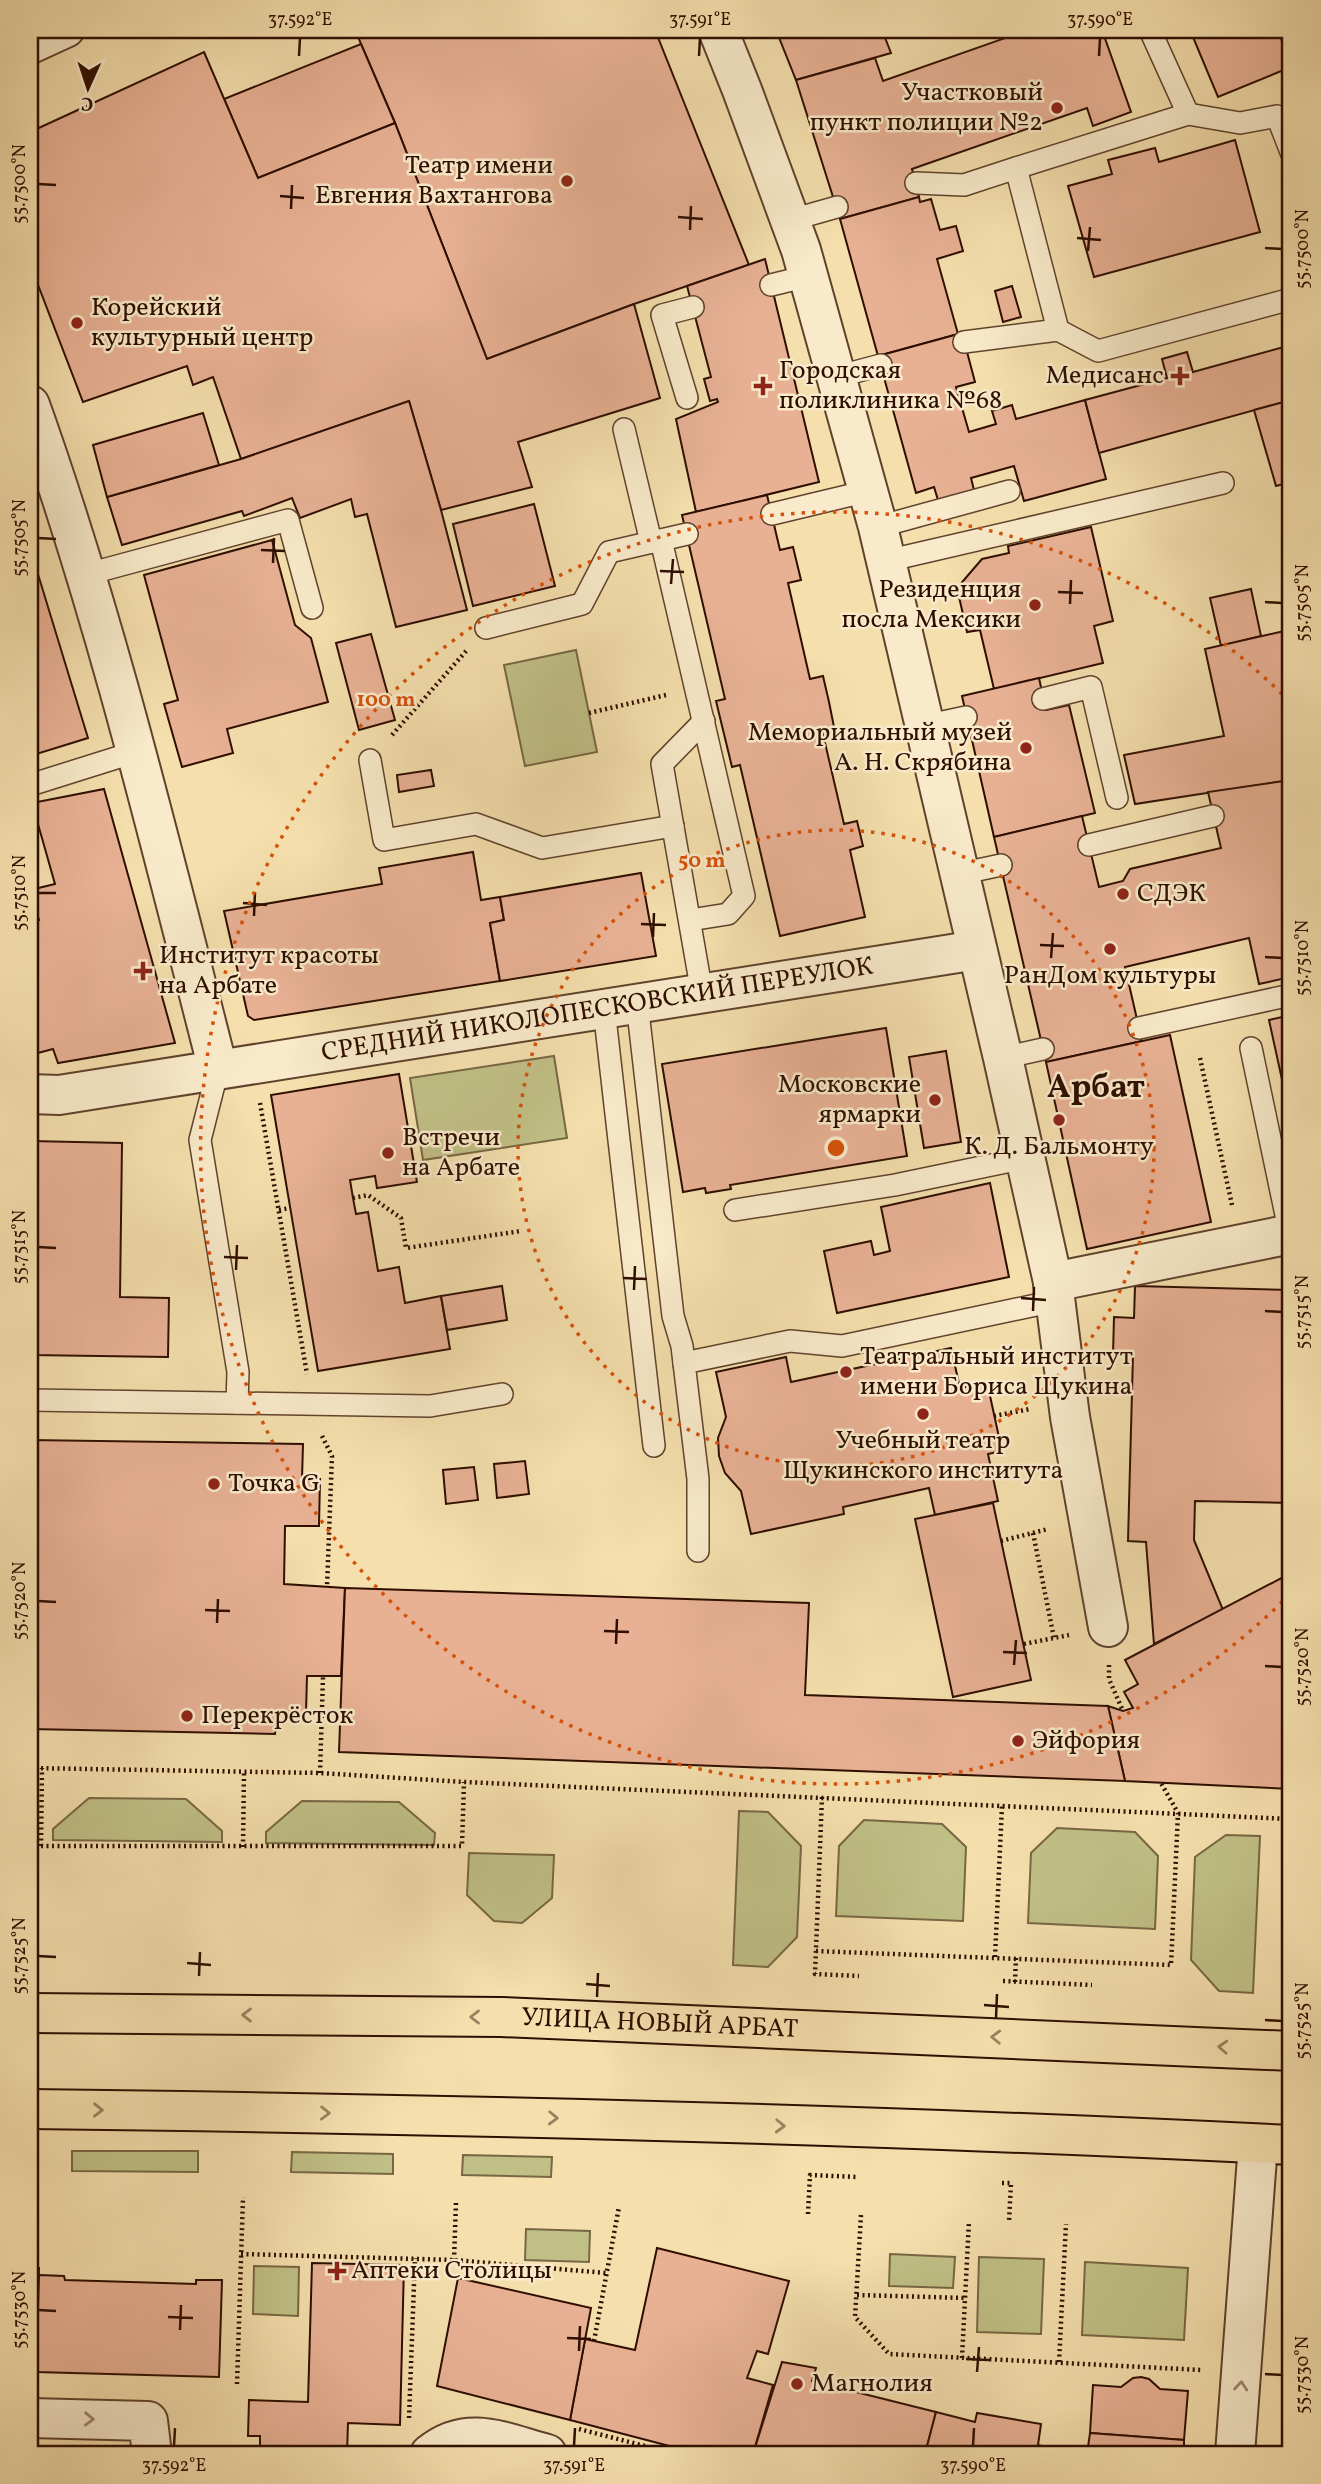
<svg xmlns="http://www.w3.org/2000/svg" width="1321" height="2484" viewBox="0 0 1321 2484" font-family="Vollkorn,serif">
<rect width="100%" height="100%" fill="#f4dfad"/>
<filter id="stains"><feTurbulence type="fractalNoise" baseFrequency=".00286" numOctaves="4"/><feColorMatrix values="0 0 0 0 .2 0 0 0 0 .09 0 0 0 0 .02 0 0 0 .5 -.17"/></filter>
<radialGradient id="worn" r=".72"><stop offset=".6" stop-color="#630" stop-opacity="0"/><stop offset="1" stop-color="#630" stop-opacity=".3"/></radialGradient>
<g fill="#c0c086" stroke="#786744" stroke-width="2">
<path d="M576,650L597,752L525,766L504,665Z"/>
<path d="M554,1056L567,1138L423,1160L410,1078Z"/>
<path d="M89,1798L186,1799L222,1831V1842L53,1840V1829Z"/>
<path d="M302,1801L399,1802L435,1833L434,1845L266,1843V1832Z"/>
<path d="M739,1811L768,1812L801,1846L797,1937L768,1967L733,1965Z"/>
<path d="M864,1820L942,1824L966,1847L963,1921L836,1916L839,1846Z"/>
<path d="M1057,1828L1135,1832L1158,1856L1155,1929L1028,1923L1031,1853Z"/>
<path d="M1226,1835L1260,1836L1253,1993L1219,1991L1191,1960L1195,1857Z"/>
<path d="M469,1853L554,1855L552,1898L522,1923L494,1921L467,1895Z"/>
<path d="M72,2151H198V2172L72,2171Z"/>
<path d="M292,2152L393,2154V2174L291,2172Z"/>
<path d="M463,2155L552,2157L551,2177L462,2175Z"/>
<path d="M526,2229L590,2231L589,2262L525,2260Z"/>
<path d="M890,2254L955,2257L953,2288L889,2286Z"/>
<path d="M979,2257L1044,2259L1041,2334L977,2332Z"/>
<path d="M1085,2262L1188,2268L1184,2340L1082,2335Z"/>
<path d="M254,2266L299,2267L298,2316L253,2314Z"/>
</g>
<g fill="#e8b194" stroke="#2f0e01" stroke-width="2">
<path d="M355,30H655L749,265L634,304L487,359L395,123Z"/>
<path d="M776,30H882L891,53L796,80Z"/>
<path d="M1028,30H1102L1131,112L1093,126L1087,108L912,169L919,197L840,219L796,80L875,58L883,81Z"/>
<path d="M1190,30H1278L1291,67L1218,97Z"/>
<path d="M361,44L395,123L258,178L224,99Z"/>
<path d="M204,52L258,178L395,123L487,359L634,304L660,398L518,442L532,487L441,510L409,401L241,459L213,377L193,385L187,366L83,402L30,264V132Z"/>
<path d="M1235,140L1260,232L1094,277L1068,186L1112,174L1108,160L1155,148L1159,162Z"/>
<path d="M919,197L920,202L931,199L940,230L956,226L963,251L937,259L958,334L878,356L840,219Z"/>
<path d="M765,259L819,482L696,512L676,419L718,402L717,399L710,401L704,379L711,377L687,286Z"/>
<path d="M1012,286L1021,317L1003,322L995,291Z"/>
<path d="M962,333L975,382L956,387L969,432L996,424L992,411L1012,405L1016,419L1085,400L1106,479L1024,501L1014,466L971,478L974,490L938,500L934,487L916,493L878,356Z"/>
<path d="M1291,345V400L1099,453L1085,400L1167,378L1162,359L1187,352L1193,372Z"/>
<path d="M1291,400V482L1276,486L1254,410Z"/>
<path d="M409,401L441,510L467,610L396,627L367,514L355,517L351,499L300,518L292,498L244,516L242,511L122,545L107,497L241,459Z"/>
<path d="M203,413L219,465L107,497L93,445Z"/>
<path d="M767,495L780,550L793,547L801,580L788,583L810,679L823,676L829,702L834,727L822,730L844,824L857,821L863,846L850,850L865,917L780,936L740,765L732,767L716,701L725,699L682,515Z"/>
<path d="M534,504L555,586L473,606L453,524Z"/>
<path d="M1091,527L1113,621L1094,626L1103,663L994,689L980,630L967,632L957,588L982,559L1009,553L1008,546Z"/>
<path d="M272,540L295,625L311,638L328,702L227,729L233,753L182,767L164,704L178,700L144,575Z"/>
<path d="M30,548L88,738L30,756Z"/>
<path d="M1251,589L1261,636L1221,646L1210,598Z"/>
<path d="M1289,630L1291,639V780L1135,804L1124,755L1224,736L1205,649Z"/>
<path d="M371,634L395,720L359,730L336,643Z"/>
<path d="M1039,678L1046,710L1069,705L1095,813L994,837L962,696Z"/>
<path d="M431,770L434,786L399,792L397,775Z"/>
<path d="M1291,780V977L1259,984L1249,938L1125,967L1142,1041L1046,1062L994,837L1082,816L1099,887L1123,881L1130,869L1221,848L1208,792Z"/>
<path d="M104,789L175,1043L58,1063L53,1049L34,1054L30,1039V922L39,920L30,890L55,884L32,803Z"/>
<path d="M473,852L481,900L500,897L504,920L490,923L500,981L254,1020L248,1016L224,911L382,884L379,868Z"/>
<path d="M641,873L656,956L500,981L490,923L504,920L500,897Z"/>
<path d="M1291,1015V1121L1269,1020Z"/>
<path d="M886,1028L907,1156L730,1185L731,1189L706,1193L705,1188L683,1192L662,1064Z"/>
<path d="M1170,1035L1211,1222L1087,1249L1046,1062Z"/>
<path d="M946,1051L961,1142L924,1148L909,1057Z"/>
<path d="M399,1074L417,1182L377,1188L375,1176L350,1180L353,1198L356,1214L368,1212L378,1271L399,1267L405,1303L441,1296L450,1349L318,1371L271,1095Z"/>
<path d="M30,1141L122,1143L120,1297L169,1298L168,1357L30,1355Z"/>
<path d="M990,1183L1009,1277L837,1313L824,1251L871,1241L874,1255L890,1251L881,1207Z"/>
<path d="M502,1286L507,1320L447,1330L441,1296Z"/>
<path d="M1135,1286L1291,1290V1503L1195,1501L1194,1540L1223,1610L1154,1644L1146,1542L1128,1541L1133,1355H1113L1114,1317L1134,1318Z"/>
<path d="M951,1348L960,1388L987,1382L1002,1451L988,1454L998,1501L935,1515L929,1488L843,1507L844,1514L751,1534L741,1491L725,1473L719,1456L718,1438L726,1417L716,1372L786,1357L791,1382Z"/>
<path d="M30,1440L303,1444L302,1479H320L319,1526H285L284,1584L345,1588L341,1676H307L306,1713L277,1714L275,1734L30,1729Z"/>
<path d="M525,1461L529,1494L497,1498L494,1464Z"/>
<path d="M474,1467L478,1500L446,1504L443,1470Z"/>
<path d="M993,1503L1031,1680L953,1697L915,1519Z"/>
<path d="M1291,1573V1789L1125,1781L1108,1706L1123,1711L1133,1708L1124,1692L1138,1684L1125,1660Z"/>
<path d="M345,1588L809,1603L805,1695L1108,1706L1125,1781L339,1752Z"/>
<path d="M657,2248L789,2281L768,2354L757,2351L747,2378L773,2385L753,2454H700L570,2420L585,2339L635,2350Z"/>
<path d="M312,2263L404,2265L400,2425L348,2423L347,2454H260V2436H248L249,2400L308,2402Z"/>
<path d="M30,2268H39L36,2372H30Z"/>
<path d="M39,2275L64,2276L65,2280L196,2284V2280H222L219,2377L36,2372Z"/>
<path d="M458,2278L591,2308L570,2420L437,2386Z"/>
<path d="M782,2362L816,2368L812,2381L936,2412L925,2454H753Z"/>
<path d="M1141,2377L1149,2379L1160,2389L1188,2391L1184,2440L1090,2433L1093,2385L1121,2387L1133,2378Z"/>
<path d="M936,2412L975,2422L977,2413L1041,2424L1038,2445L1072,2454H925Z"/>
<path d="M1090,2433L1184,2440V2454H1087Z"/>
</g>
<g fill="none" stroke-linecap="round" stroke-linejoin="round">
<g stroke="#60422c" stroke-width="24">
<g id="service">
<path d="M1150,30L1188,114"/>
<path d="M1016,168L1188,114L1240,123L1277,116L1291,152"/>
<path d="M916,183L964,185L1016,168L1058,330"/>
<path d="M791,220L837,207"/>
<path d="M771,285L808,276"/>
<path d="M964,342L1058,330L1098,351L1291,299"/>
<path d="M836,377L881,365"/>
<path d="M687,398L662,315L693,307"/>
<path d="M624,429L651,542"/>
<path d="M772,514L868,491"/>
<path d="M878,527L1009,491"/>
<path d="M661,540L744,896L728,914L690,920"/>
<path d="M886,561L1223,483"/>
<path d="M84,575L288,520L312,608"/>
<path d="M486,628L582,604L609,552L687,534"/>
<path d="M1043,699L1091,687L1117,798"/>
<path d="M924,726L966,717"/>
<path d="M370,760L384,840L476,824L542,848L673,826"/>
<path d="M30,785L135,752"/>
<path d="M1089,845L1213,816"/>
<path d="M959,874L1001,865"/>
<path d="M702,993L662,764L704,721"/>
<path d="M637,1003L673,1316L682,1346L684,1363"/>
<path d="M604,1009L654,1446"/>
<path d="M1139,1028L1291,995"/>
<path d="M1251,1048L1290,1234"/>
<path d="M1003,1058L1043,1049"/>
<path d="M218,1069L200,1140L238,1372L237,1403"/>
<path d="M735,1210L895,1185L1025,1158"/>
<path d="M30,1400L430,1406L502,1394"/>
<path d="M698,1551V1479L684,1363L790,1341L842,1346L1055,1301"/>
</g>
</g>
<g stroke="#60422c" stroke-width="37">
<path id="pedestrian" d="M30,47L67,30"/>
</g>
<g stroke="#60422c" stroke-width="42">
<g id="minor">
<path d="M718,30L742,90L801,250L878,527L1003,1058L1053,1282L1070,1417L1108,1627"/>
<path d="M30,405C107,621 161,847 218,1069"/>
<path id="s1" d="M30,1094L59,1095L977,950"/>
<path d="M1053,1282L1291,1234"/>
<path d="M30,2418L148,2421L152,2454"/>
<path d="M430,2454C468,2423 505,2443 547,2454"/>
<path d="M1235,2454L1258,2144"/>
</g>
</g>
<g stroke="#2f0e01" stroke-width="42">
<g id="primary">
<path id="s2" d="M30,2013L501,2017L1291,2051"/>
<path d="M30,2109C450,2114 871,2124 1291,2145"/>
</g>
</g>
<g stroke="#2f0e01" stroke-width="4.5" stroke-dasharray="2 3.5" stroke-linecap="butt">
<path d="M589,713L666,695"/>
<path d="M392,735L467,650"/>
<path d="M1200,1058L1232,1205"/>
<path d="M260,1103L307,1374"/>
<path d="M353,1198L368,1195L401,1218L406,1248L521,1231"/>
<path d="M279,1210L290,1208"/>
<path d="M994,1416L1030,1409"/>
<path d="M322,1436L332,1456L327,1587"/>
<path d="M1033,1533L1054,1638"/>
<path d="M1001,1541L1048,1529"/>
<path d="M1024,1644L1069,1635"/>
<path d="M1109,1665V1679L1123,1711"/>
<path d="M30,1768L320,1773L464,1782L1291,1819"/>
<path d="M320,1773L323,1676"/>
<path d="M822,1797L815,1974L859,1976"/>
<path d="M30,1846H462L464,1782"/>
<path d="M41,1846L42,1768"/>
<path d="M243,1847L244,1772"/>
<path d="M816,1951L1171,1965L1178,1813L1161,1783"/>
<path d="M995,1957L1002,1806"/>
<path d="M1003,1981L1092,1985"/>
<path d="M1015,1982L1016,1957"/>
<path d="M1002,2183H1011L1009,2222"/>
<path d="M808,2214L810,2175L858,2177"/>
<path d="M861,2215L855,2317L889,2354L1201,2370"/>
<path d="M241,2254L454,2260L606,2273"/>
<path d="M454,2260L456,2202"/>
<path d="M857,2295L966,2298"/>
<path d="M594,2341L619,2207"/>
<path d="M962,2358L969,2221"/>
<path d="M1059,2362L1066,2224"/>
<path d="M237,2384L243,2197"/>
<path d="M409,2418L415,2258"/>
<path d="M579,2429L676,2454"/>
</g>
<use href="#service" stroke="#f8eaca" stroke-width="21"/>
<use href="#pedestrian" stroke="#f8eaca" stroke-width="33"/>
<use href="#minor" stroke="#f8eaca" stroke-width="38"/>
<use href="#primary" stroke="#f4dfad" stroke-width="38"/>
</g>
<defs><path id="oneway-chevron" d="M-2-3.5L2.5 0L-2 3.5" fill="none" stroke-width="1.6" stroke-linecap="round" stroke-linejoin="round" transform="scale(1.75)"/></defs>
<g stroke="#9b8160">
<use href="#oneway-chevron" transform="translate(247 2015) rotate(-179)"/>
<use href="#oneway-chevron" transform="translate(475 2017) rotate(-180)"/>
<use href="#oneway-chevron" transform="translate(996 2037) rotate(-178)"/>
<use href="#oneway-chevron" transform="translate(1223 2047) rotate(-177)"/>
<use href="#oneway-chevron" transform="translate(98 2110) rotate(1)"/>
<use href="#oneway-chevron" transform="translate(325 2113) rotate(1)"/>
<use href="#oneway-chevron" transform="translate(553 2118) rotate(2)"/>
<use href="#oneway-chevron" transform="translate(780 2126) rotate(2)"/>
</g>
<g stroke="#9e8770">
<use href="#oneway-chevron" transform="translate(1241 2386) rotate(-85)"/>
<use href="#oneway-chevron" transform="translate(89 2419) rotate(1)"/>
</g>
<path fill="none" stroke="#2f0e01" stroke-width="2.5" d="M299,56L300,38M699,56L700,38M1099,56L1100,38M38,184L56,185M280,196L304,198M291,209L292,185M678,217L703,219M690,230L691,206M1077,238L1101,240M1265,248L1282,249M1088,251L1090,227M38,538L56,539M261,550L285,551M273,563L274,538M660,571L684,572M671,584L673,559M1058,592L1083,593M1265,602L1282,603M1070,604L1071,580M38,893H56M243,903L267,905M254,916L255,892M641,924L666,925M653,937L654,913M1040,945L1064,946M1265,957L1282,958M1051,958L1053,933M38,1247L56,1248M224,1257L248,1258M236,1270L237,1245M623,1278L647,1279M634,1290L635,1266M1021,1298L1046,1300M1033,1311L1034,1287M1265,1311L1282,1312M38,1601L56,1602M205,1610L230,1611M217,1623L218,1599M604,1631L629,1632M616,1644L617,1619M1003,1652L1027,1653M1014,1665L1016,1640M1265,1666L1282,1667M38,1956L56,1957M187,1963L211,1965M199,1976L200,1952M586,1984L610,1986M597,1997L598,1973M984,2005L1009,2007M996,2018L997,1994M1265,2020L1282,2021M38,2310L56,2311M168,2317L193,2318M180,2330L181,2305M567,2338L591,2339M579,2351L580,2326M966,2359L990,2360M977,2372L979,2347M1265,2374L1282,2375M174,2446L175,2428M574,2446L575,2428M973,2446L974,2428"/>
<g fill="none" stroke="#d6520b" stroke-width="3.5" stroke-dasharray="3.5 7">
<circle cx="836" cy="1148" r="318"/>
<path d="M1290 1594A636 636 0 1 1 1290 702"/>
</g>
<g fill="#8f2418" stroke="#f8eaca" stroke-width="2.5">
<circle cx="1057" cy="108" r="7"/>
<circle cx="567" cy="181" r="7"/>
<circle cx="77" cy="323" r="7"/>
<path d="M1176.5 365.5h7v7h7v7h-7v7h-7v-7h-7v-7h7z"/>
<path d="M759.5 375.5h7v7h7v7h-7v7h-7v-7h-7v-7h7z"/>
<circle cx="1035" cy="605" r="7"/>
<circle cx="1026" cy="748" r="7"/>
<circle cx="1123" cy="894" r="7"/>
<circle cx="1110" cy="949" r="7"/>
<path d="M139.5 960.5h7v7h7v7h-7v7h-7v-7h-7v-7h7z"/>
<circle cx="935" cy="1100" r="7"/>
<circle cx="1059" cy="1120" r="7"/>
<circle cx="388" cy="1153" r="7"/>
<circle cx="846" cy="1372" r="7"/>
<circle cx="923" cy="1414" r="7"/>
<circle cx="214" cy="1484" r="7"/>
<circle cx="187" cy="1716" r="7"/>
<circle cx="1018" cy="1741" r="7"/>
<path d="M333.5 2260.5h7v7h7v7h-7v7h-7v-7h-7v-7h7z"/>
<circle cx="797" cy="2384" r="7"/>
</g>
<g text-anchor="middle" dominant-baseline="central" stroke-width="5" stroke-linejoin="round" paint-order="stroke">
<g font-size="26" fill="#2f0e01" stroke="#f8eaca" text-anchor="start">
<text x="1043" y="93" text-anchor="end">Участковый<tspan x="1043" dy="30">пункт полиции №2</tspan></text>
<text x="553" y="166" text-anchor="end">Театр имени<tspan x="553" dy="30">Евгения Вахтангова</tspan></text>
<text x="91" y="308">Корейский<tspan x="91" dy="30">культурный центр</tspan></text>
<text x="779" y="371">Городская<tspan x="779" dy="30">поликлиника №68</tspan></text>
<text x="1164" y="376" text-anchor="end">Медисанс</text>
<text x="1021" y="590" text-anchor="end">Резиденция<tspan x="1021" dy="30">посла Мексики</tspan></text>
<text x="1012" y="733" text-anchor="end">Мемориальный музей<tspan x="1012" dy="30">А. Н. Скрябина</tspan></text>
<text x="1137" y="894">СДЭК</text>
<text x="159" y="956">Институт красоты<tspan x="159" dy="30">на Арбате</tspan></text>
<text x="1110" y="976" text-anchor="middle">РанДом культуры</text>
<text x="921" y="1085" text-anchor="end">Московские<tspan x="921" dy="30">ярмарки</tspan></text>
<text x="402" y="1138">Встречи<tspan x="402" dy="30">на Арбате</tspan></text>
<text x="1059" y="1147" text-anchor="middle">К. Д. Бальмонту</text>
<text x="860" y="1357">Театральный институт<tspan x="860" dy="30">имени Бориса Щукина</tspan></text>
<text x="923" y="1441" text-anchor="middle">Учебный театр<tspan x="923" dy="30">Щукинского института</tspan></text>
<text x="228" y="1484">Точка G</text>
<text x="201" y="1716">Перекрёсток</text>
<text x="1032" y="1741">Эйфория</text>
<text x="351" y="2271">Аптеки Столицы</text>
<text x="811" y="2384">Магнолия</text>
</g>
<g font-size="26" fill="#2f0e01" stroke="#f8eaca">
<text stroke="none"><textPath href="#s1" startOffset="574">СРЕДНИЙ НИКОЛОПЕСКОВСКИЙ ПЕРЕУЛОК</textPath></text>
<text stroke="none"><textPath href="#s2" startOffset="630">УЛИЦА НОВЫЙ АРБАТ</textPath></text>
</g>
<g font-size="33" font-weight="bold" fill="#2f0e01" stroke="#f8eaca">
<text x="1096" y="1089">Арбат</text>
</g>
</g>
<circle cx="836" cy="1148" r="10" fill="#d6520b" stroke="#f8eaca" stroke-width="3.5"/>
<g font-size="21" text-anchor="middle" font-weight="bold" fill="#d6520b" stroke="#f8eaca" stroke-width="5" stroke-linejoin="round" paint-order="stroke">
<text x="386" y="706">100 m</text>
<text x="702" y="867">50 m</text>
</g>
<rect width="1321" height="2484" fill="none" stroke="#f4dfad" stroke-width="77"/>
<g transform="translate(88 88) rotate(183)" stroke="#f8eaca" stroke-width="5" paint-order="stroke">
<path d="M0-5L12 26L0 18L-12 26Z" fill="#2f0e01"/>
<text y="-10" font-size="19" font-weight="bold" text-anchor="middle" fill="#2f0e01">С</text>
</g>
<rect x="38" y="38" width="1244" height="2408" fill="none" stroke="#2f0e01" stroke-width="2.5"/>
<g font-size="18" text-anchor="middle" fill="#2f0e01">
<text x="300" y="25">37.592°E</text>
<text x="700" y="25">37.591°E</text>
<text x="1100" y="25">37.590°E</text>
<text transform="translate(19 184) rotate(-90)" y="6">55.7500°N</text>
<text transform="translate(1302 249) rotate(-90)" y="6">55.7500°N</text>
<text transform="translate(19 538) rotate(-90)" y="6">55.7505°N</text>
<text transform="translate(1302 603) rotate(-90)" y="6">55.7505°N</text>
<text transform="translate(19 893) rotate(-90)" y="6">55.7510°N</text>
<text transform="translate(1302 958) rotate(-90)" y="6">55.7510°N</text>
<text transform="translate(19 1247) rotate(-90)" y="6">55.7515°N</text>
<text transform="translate(1302 1312) rotate(-90)" y="6">55.7515°N</text>
<text transform="translate(19 1601) rotate(-90)" y="6">55.7520°N</text>
<text transform="translate(1302 1667) rotate(-90)" y="6">55.7520°N</text>
<text transform="translate(19 1956) rotate(-90)" y="6">55.7525°N</text>
<text transform="translate(1302 2021) rotate(-90)" y="6">55.7525°N</text>
<text transform="translate(19 2310) rotate(-90)" y="6">55.7530°N</text>
<text transform="translate(1302 2375) rotate(-90)" y="6">55.7530°N</text>
<text x="174" y="2471">37.592°E</text>
<text x="574" y="2471">37.591°E</text>
<text x="973" y="2471">37.590°E</text>
</g>
<rect width="100%" height="100%" filter="url(#stains)"/>
<rect width="100%" height="100%" fill="url(#worn)"/>
</svg>
